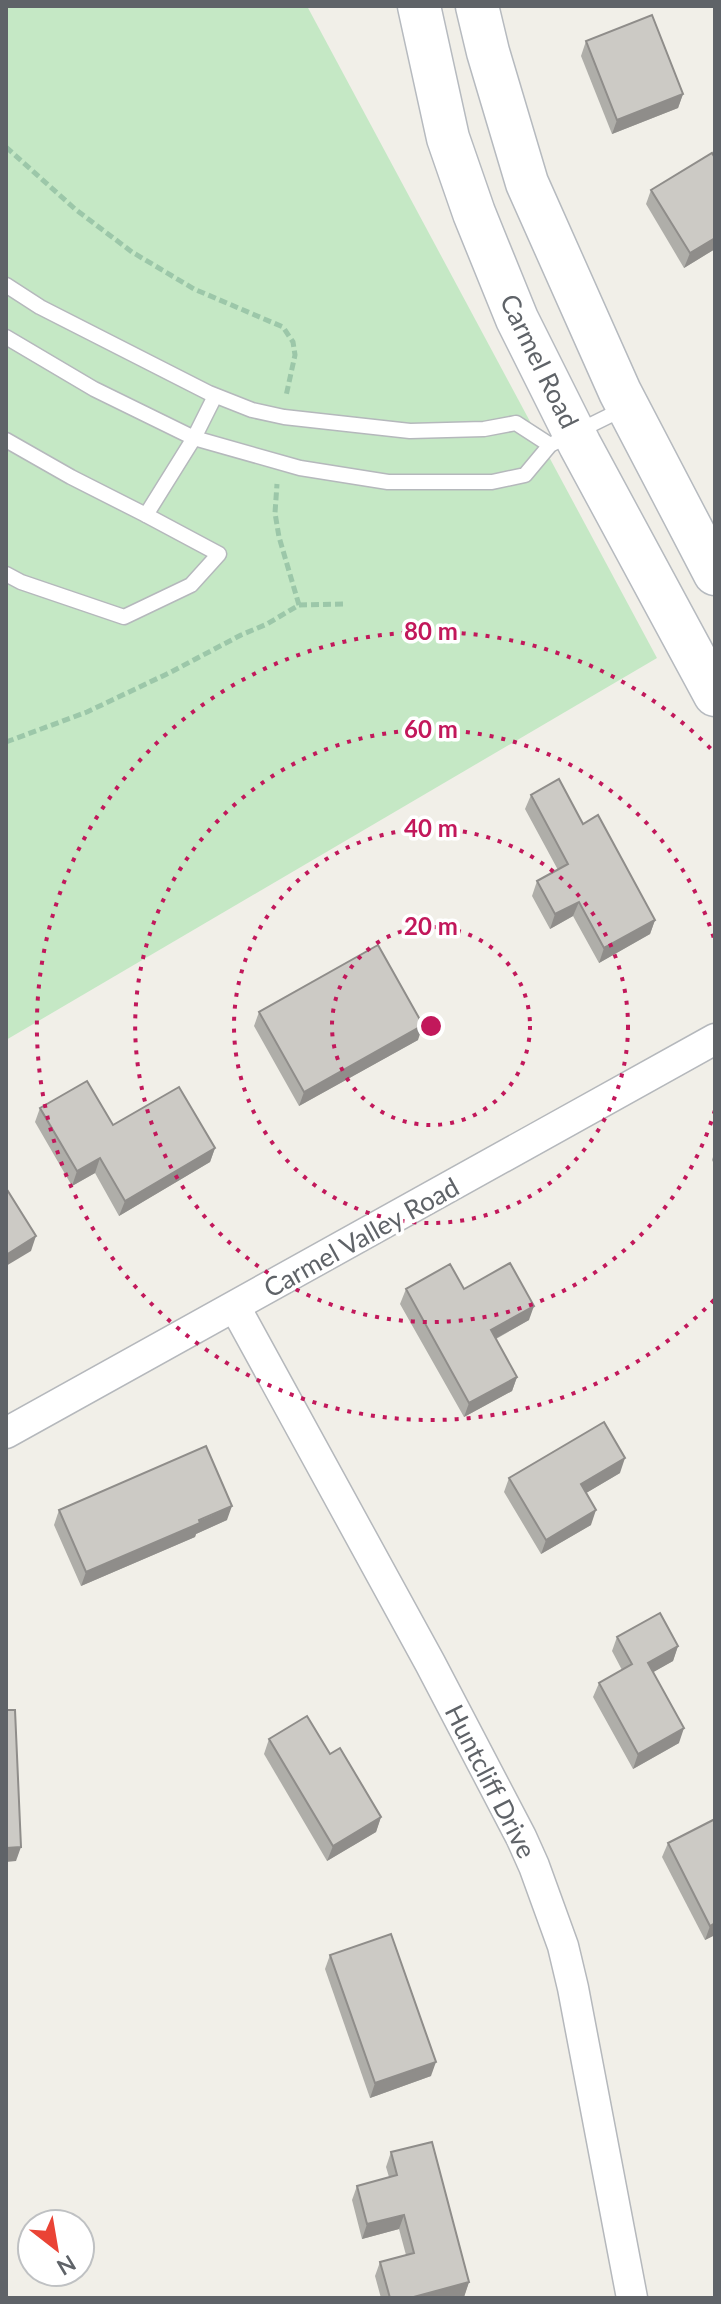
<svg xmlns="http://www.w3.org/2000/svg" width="721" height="2304" viewBox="0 0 721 2304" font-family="Lato,sans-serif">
<rect width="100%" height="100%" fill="#f1efe8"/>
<path fill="#c5e8c5" d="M6,6H307L657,658L6,1040Z"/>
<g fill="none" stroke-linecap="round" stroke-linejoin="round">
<g stroke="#b5b8bc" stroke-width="17">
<g id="lane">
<path d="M6,285L40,307L209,393L252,410L284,417L410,431L484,429L516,423L550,445"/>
<path d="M6,337L94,389L194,438L300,468L388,482H492L525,475L550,445L623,409"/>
<path d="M6,440L71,477L146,515L194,438L215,396"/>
<path d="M6,574L21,582L124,617L191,585L219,554L146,515"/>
</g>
</g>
<g stroke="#b5b8bc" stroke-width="33">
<g id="street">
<path d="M235,1307L430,1663L521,1837L534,1866L563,1946L573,1988L632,2298"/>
<path d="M6,1433L715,1039"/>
</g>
</g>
<g stroke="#b6babf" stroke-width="45">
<g id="secondary">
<path d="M419,6L448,138L474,213L517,319L580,445L715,695"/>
<path d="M477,6L488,52L527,183L620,392L715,574"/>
</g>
</g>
<g stroke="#9cc7a9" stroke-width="5" stroke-dasharray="8 4" stroke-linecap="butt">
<path d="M6,147L75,209L132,252L194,289L283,327L293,342L295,355L286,396"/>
<path d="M299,605L344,604"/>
<path d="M6,742L87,712L171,672L241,635L267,624L299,605L279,537L275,513L277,484"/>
</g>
<use href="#lane" stroke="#fff" stroke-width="14"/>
<use href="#street" stroke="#fff" stroke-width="30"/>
<use href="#secondary" stroke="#fff" stroke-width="42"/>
</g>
<g fill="#afaea9">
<path d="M586,41L683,94L678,108L612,134L581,56Z"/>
<path d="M651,190L715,249L684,268L646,204Z"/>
<path d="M531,795L583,824L655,920L650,934L599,963L573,916L550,929L532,896L537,881L558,870L525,809Z"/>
<path d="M259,1012L418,1040L299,1106L254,1026Z"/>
<path d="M40,1108L113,1125L215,1148L210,1162L119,1216L95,1173L72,1186L35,1122Z"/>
<path d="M715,1151V1166L712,1160Z"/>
<path d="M406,1289H464L529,1320L496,1339L517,1377L512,1391L464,1417L400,1304Z"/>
<path d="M620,1473L586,1493L591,1525L541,1554L504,1492L509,1478Z"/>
<path d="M59,1510L227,1520L196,1534L195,1537L81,1586L54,1525Z"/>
<path d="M617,1637L678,1646L673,1661L653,1672L679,1743L633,1769L593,1697L599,1683L622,1670L612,1651Z"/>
<path d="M269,1739L330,1754L381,1817L376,1832L327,1861L264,1754Z"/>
<path d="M715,1819V1935L705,1940L662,1857L668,1843Z"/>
<path d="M330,1955L431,2076L370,2098L325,1969Z"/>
<path d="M391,2152L469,2282L464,2297L459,2298H381L375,2276L380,2262L406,2255L399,2229L362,2239L352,2200L357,2186L389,2177L386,2167Z"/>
</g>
<g fill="#8f8d8a">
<path d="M683,94L678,108L612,134L617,120Z"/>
<path d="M715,238V249L684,268L690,253Z"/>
<path d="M579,902L573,916L550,929L555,914Z"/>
<path d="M655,920L650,934L599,963L604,948Z"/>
<path d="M423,1025L418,1040L299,1106L304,1092Z"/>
<path d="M215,1148L210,1162L119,1216L125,1201Z"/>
<path d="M100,1158L95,1173L72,1186L77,1171Z"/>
<path d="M36,1236L31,1251L6,1266V1255Z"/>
<path d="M534,1306L529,1320L486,1344L491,1330Z"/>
<path d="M517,1377L512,1391L464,1417L469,1403Z"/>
<path d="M625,1458L620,1473L576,1499L581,1484Z"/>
<path d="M232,1506L227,1520L196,1534L195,1537L81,1586L86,1572Z"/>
<path d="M596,1510L591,1525L541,1554L546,1540Z"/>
<path d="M678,1646L673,1661L643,1678L648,1663Z"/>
<path d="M684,1728L679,1743L633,1769L638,1754Z"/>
<path d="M381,1817L376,1832L327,1861L333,1846Z"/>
<path d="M21,1847L16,1861L6,1862V1848Z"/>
<path d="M715,1923V1935L705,1940L710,1926Z"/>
<path d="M436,2062L431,2076L370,2098L375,2083Z"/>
<path d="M404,2215L399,2229L362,2239L367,2224Z"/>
<path d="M469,2282L464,2297L459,2298H410Z"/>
</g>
<g fill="#cccac5" stroke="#8f8d8a" stroke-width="2">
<path d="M652,15L683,94L617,120L586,41Z"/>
<path d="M712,153L715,158V238L690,253L651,190Z"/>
<path d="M559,779L583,824L598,815L655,920L604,948L579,902L555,914L537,881L568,864L531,795Z"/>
<path d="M378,945L423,1025L304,1092L259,1012Z"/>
<path d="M87,1081L113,1125L179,1087L215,1148L125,1201L100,1158L77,1171L40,1108Z"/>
<path d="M6,1188L36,1236L6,1255Z"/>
<path d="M510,1263L534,1306L491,1330L517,1377L469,1403L406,1289L450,1264L464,1289Z"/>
<path d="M604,1422L625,1458L581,1484L596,1510L546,1540L509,1478Z"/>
<path d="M206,1446L232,1506L199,1520L200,1523L86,1572L59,1510Z"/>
<path d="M660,1613L678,1646L648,1663L684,1728L638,1754L599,1683L632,1664L617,1637Z"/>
<path d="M6,1710H15L21,1847L6,1848Z"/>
<path d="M307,1716L330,1754L340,1748L381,1817L333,1846L269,1739Z"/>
<path d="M715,1819V1923L710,1926L668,1843Z"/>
<path d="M391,1934L436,2062L375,2083L330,1955Z"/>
<path d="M432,2142L469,2282L410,2298H390L380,2262L414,2253L404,2215L367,2224L357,2186L397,2175L391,2152Z"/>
</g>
<g fill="none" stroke="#c2185b" stroke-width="4" stroke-dasharray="4 8">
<circle cx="431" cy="1026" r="99"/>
<circle cx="431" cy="1026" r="197"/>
<path d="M715 1110A296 296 0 1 1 715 942"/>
<path d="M714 1300A394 394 0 1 1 714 752"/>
</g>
<g text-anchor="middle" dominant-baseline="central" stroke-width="7" stroke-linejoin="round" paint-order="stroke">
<g font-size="26" fill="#5f6368" stroke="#fff">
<text transform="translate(540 361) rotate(64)">Carmel Road</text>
<text transform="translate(361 1237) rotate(-29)">Carmel Valley Road</text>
<text transform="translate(491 1781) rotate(63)">Huntcliff Drive</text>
</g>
</g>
<circle cx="431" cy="1026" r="12" fill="#c2185b" stroke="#fff" stroke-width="4"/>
<g font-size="24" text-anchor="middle" font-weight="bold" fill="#c2185b" stroke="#fff" stroke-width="7" stroke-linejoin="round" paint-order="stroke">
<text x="431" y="640">80 m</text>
<text x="431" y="738">60 m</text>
<text x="431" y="837">40 m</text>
<text x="431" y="935">20 m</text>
</g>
<rect width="721" height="2304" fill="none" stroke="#5f6368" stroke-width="16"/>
<g transform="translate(56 2248) rotate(149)"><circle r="38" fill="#ffffff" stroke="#bfc1c3" stroke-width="2"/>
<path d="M0-6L14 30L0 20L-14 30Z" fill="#ea4335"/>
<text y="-12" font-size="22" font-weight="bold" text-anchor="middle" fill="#5f6368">N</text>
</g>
</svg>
